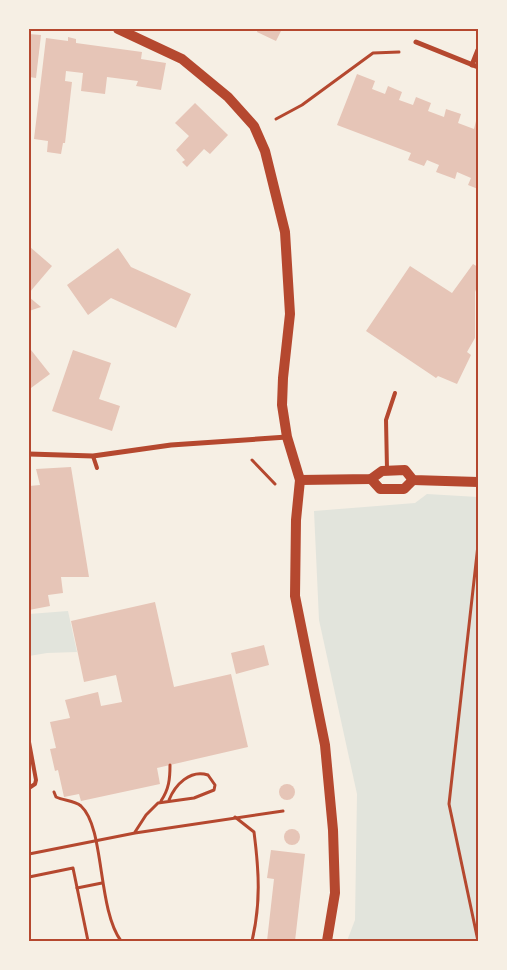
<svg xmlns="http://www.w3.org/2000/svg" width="507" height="970" viewBox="0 0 507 970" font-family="'Roboto Condensed',sans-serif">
<rect width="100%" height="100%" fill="#f6efe4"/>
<g fill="#e2e4dc">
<path d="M427,494L478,497V941H347L355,920L357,794L319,620L314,511L415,503Z"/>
<path d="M68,611L77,652L47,653L29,656V614Z"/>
</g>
<g fill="#e6c5b7">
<path d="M258,29H282L276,41L257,32Z"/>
<path d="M29,34L41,35L36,78L29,77Z"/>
<path d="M68,37L76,39V43L142,52L141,59L166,63L161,90L136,86L138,81L107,77L105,94L81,91L83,73L66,71L65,81L72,82L65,143H63L61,154L47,152L48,141L34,139L46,38L68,41Z"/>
<path d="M357,74L375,81L372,89L385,94L388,86L402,92L399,100L413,105L416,97L431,103L428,111L444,117L446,109L461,114L458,123L474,129L476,121L478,122V189L468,185L471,178L457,172L455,179L436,172L439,165L427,160L424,166L408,160L411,153L337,125Z"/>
<path d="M195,103L228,135L210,154L204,149L187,167L182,162L185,160L176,150L189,136L175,123Z"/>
<path d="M30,247L52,266L29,293V248Z"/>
<path d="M118,248L131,267L191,294L176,328L111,298L88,315L67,285Z"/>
<path d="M473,264L478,267V284L475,292V338L467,352L471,355L457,384L438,376L436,378L366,331L410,266L452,293Z"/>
<path d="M29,297L41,307L29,311Z"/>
<path d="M31,350L50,374L31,388L29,385V351Z"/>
<path d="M73,350L111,363L99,399L120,406L112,431L52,411Z"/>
<path d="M71,467L89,577H61L63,593L48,595L50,606L29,610V486L40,485L36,469Z"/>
<path d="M155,602L174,687L231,674L248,747L157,768L160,784L81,801L79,794L64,797L58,770L55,771L50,749L56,748L50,722L70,718L65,700L98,692L101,706L122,702L116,675L84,682L71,621Z"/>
<path d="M264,645L269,665L236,674L231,653Z"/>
<circle cx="287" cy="792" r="8"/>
<circle cx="292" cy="837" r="8"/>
<path d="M271,850L305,854L295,941H267L274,879L267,878Z"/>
</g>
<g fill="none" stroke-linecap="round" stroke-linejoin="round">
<g stroke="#b5482f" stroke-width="3">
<path d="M276,119L302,105L373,53L399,52"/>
<path d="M252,460L275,484"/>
<path d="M54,792L56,797C64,801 74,800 81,806C105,828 97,908 121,941"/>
<path d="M161,801C169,789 170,779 170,765"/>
<path d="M235,817L254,832C259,871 261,903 252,941"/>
<path d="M135,832L146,815L158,803L194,798L214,790L215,785L208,775C190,769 175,785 169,800"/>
<path d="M29,854L135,833L283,811"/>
<path d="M29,877L73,868L88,941"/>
<path d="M77,888L102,883"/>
<path d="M478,941L449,804L478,545"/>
</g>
<g stroke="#b5482f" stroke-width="4">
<path d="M93,456L97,468"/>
<path d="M387,469L386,420L395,393"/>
<path d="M29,742L36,780L35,784L29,788"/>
</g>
<g stroke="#b5482f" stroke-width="5">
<path d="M416,42L478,67"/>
<path d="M472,65L478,50"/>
<path d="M29,454L93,456L171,445L287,437"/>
</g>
<g stroke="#b5482f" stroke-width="10">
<path d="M118,29L182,59L228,97L254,126L265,151L285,232L290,314L283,378L282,405L287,437L300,480L296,520L295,596L325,745L333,830L335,893L327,941"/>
<path d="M371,479L380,489H404L413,480"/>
<path d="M300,480L371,479L382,471L405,470L413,480L478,482"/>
</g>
</g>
<rect width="507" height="970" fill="none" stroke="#f6efe4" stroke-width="60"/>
<rect x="30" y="30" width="447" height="910" fill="none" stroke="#b5482f" stroke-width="2"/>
</svg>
